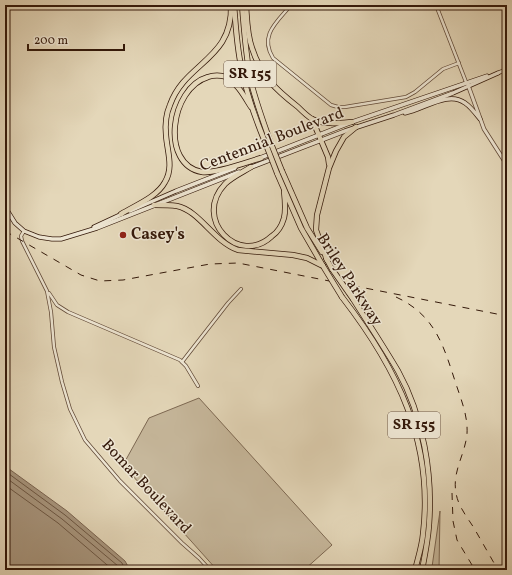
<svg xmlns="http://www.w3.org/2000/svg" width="512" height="575" viewBox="0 0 512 575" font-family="Vollkorn,serif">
<rect width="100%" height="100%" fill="#e4d7b9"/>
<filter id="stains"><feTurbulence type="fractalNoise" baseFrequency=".005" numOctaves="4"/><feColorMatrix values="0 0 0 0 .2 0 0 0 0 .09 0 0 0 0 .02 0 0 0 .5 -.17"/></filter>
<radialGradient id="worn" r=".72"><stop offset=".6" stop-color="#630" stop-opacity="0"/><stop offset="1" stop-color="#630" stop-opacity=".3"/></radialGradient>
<g fill="#c6b79b" stroke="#7d6852">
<path d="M199,398L332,545L304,570H217L123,465L149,418Z"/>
<path d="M440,511L439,570H430L432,567Z"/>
</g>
<path fill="#a8967e" stroke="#7a6450" d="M5,466L67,511L125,561L130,570H5Z"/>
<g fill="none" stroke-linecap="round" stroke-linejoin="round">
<g stroke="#6e5844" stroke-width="1">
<path d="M5,471L65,515L122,563L125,570"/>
<path d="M5,477L62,519L118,566L120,570"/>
<path d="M5,485L58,523L113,570"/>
</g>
<g stroke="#604836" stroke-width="4">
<g id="minor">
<path d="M291,5C277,22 259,35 273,58L331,105L338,107H345L406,97L415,92L443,69L459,63"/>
<path d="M436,5L466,82"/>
<path d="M24,231L21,236L22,241L47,291L51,312L54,347L62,382L70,409L85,440L120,481L182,543L199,558L210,570"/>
<path d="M49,293L57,305L68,312L180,360L186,366L198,386"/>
<path d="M182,362L228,303L241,289"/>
</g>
</g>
<g stroke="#604836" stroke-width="4.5">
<g id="tertiary">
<path d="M498,73L507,69"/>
<path d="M468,85L484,129L507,165"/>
</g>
</g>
<g stroke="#34190a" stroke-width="5">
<g id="secondary">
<path d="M405,113C423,110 448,90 465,103C471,107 476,114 480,119"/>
<path d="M260,158L352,122L487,76"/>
<path d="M249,168L345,131L394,115L453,93L498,73"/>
<path d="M5,207L15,223L24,231L39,237L52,239H61L97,228L239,172"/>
<path d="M130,211L176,191L235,168"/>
<path d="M94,227L122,214"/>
</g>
</g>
<g stroke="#34190a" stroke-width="6">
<g id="motorway">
<path d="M234,5C236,28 237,52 243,75C248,98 256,120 265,142"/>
<path d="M242,5C244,31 246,57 251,82C256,102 263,121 270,141"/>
<path d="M246,5C247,19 247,34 252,48C261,76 275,89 298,107C302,111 307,116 312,119C324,125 340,123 352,122"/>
<path d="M251,107C244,96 238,84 226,77C221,75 213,75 208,77C170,88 160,165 202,172C215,174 247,162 261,158"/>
<path d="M312,119L328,157L329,164"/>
<path d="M251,167C243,172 232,177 225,184C192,219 239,267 272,236C278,232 282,225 284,218C286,210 285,200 284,191"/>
<path d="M282,171L307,228L322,252"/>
<path d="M277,173L301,228L323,266"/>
<path d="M154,205C162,205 170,205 177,206C200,211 213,241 238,250L293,255L307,258L323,266"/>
<path d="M121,214C136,205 157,197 165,182C174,167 167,151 166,135C165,125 166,114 170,105C185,62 233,60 231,5"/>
<path d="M326,258L332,269"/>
<path d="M327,260L316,230L317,215L329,168L336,151L344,137L356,127"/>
<path d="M342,297C397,368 434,442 423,534C422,546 418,558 415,570"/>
<path d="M353,299C368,323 384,347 398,371C423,416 433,474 429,525C428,540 425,555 422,570"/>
</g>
</g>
<use href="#minor" stroke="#ede5d2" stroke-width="2.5"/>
<use href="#tertiary" stroke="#ede5d2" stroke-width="3"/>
<use href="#secondary" stroke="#ede5d2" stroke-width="3.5"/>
<use href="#motorway" stroke="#e4d7b9" stroke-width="4.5"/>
<g stroke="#34190a" stroke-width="1" stroke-dasharray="7 7" stroke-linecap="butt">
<path d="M5,231L81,275L100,281L123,280L210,264L238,263L507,316"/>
<path d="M5,256L8,260"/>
<path d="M396,297C437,316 444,348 457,387C462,402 468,417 467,434C465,455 452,471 456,493C458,506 467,517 474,528C482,542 490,556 498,570"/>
<path d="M452,493L453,521L457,540L475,570"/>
</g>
<g stroke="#34190a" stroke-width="6" stroke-linecap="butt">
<g id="motorway-bridge">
<path d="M270,141L282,171"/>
<path d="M265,142L277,173"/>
<path d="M323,266L342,297"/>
<path d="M332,269L353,299"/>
</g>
</g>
<use href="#motorway-bridge" stroke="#e4d7b9" stroke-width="4.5"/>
</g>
<circle fill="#8f2418" stroke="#ede5d2" stroke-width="1.5" cx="123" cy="235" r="4"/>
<g text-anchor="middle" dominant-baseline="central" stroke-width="3" stroke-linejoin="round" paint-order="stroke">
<g fill="#ede5d2" stroke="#6c5646" stroke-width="1">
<rect x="224" y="61" width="52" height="26" rx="3"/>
<rect x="388" y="412" width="52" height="26" rx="3"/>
</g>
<g font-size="15" font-weight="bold" fill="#34190a">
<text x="250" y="74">SR 155</text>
<text x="414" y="425">SR 155</text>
</g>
<g font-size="16" fill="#34190a" stroke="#ede5d2">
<text transform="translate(272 140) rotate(-21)">Centennial Boulevard</text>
<text transform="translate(349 280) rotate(57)">Briley Parkway</text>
<text transform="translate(146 487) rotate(47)">Bomar Boulevard</text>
</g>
<g font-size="16" font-weight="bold" fill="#34190a" stroke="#ede5d2" text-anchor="start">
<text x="131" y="235">Casey's</text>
</g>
</g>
<rect width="512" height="575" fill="none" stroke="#e4d7b9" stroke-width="20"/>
<rect x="6" y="6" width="500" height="563" fill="none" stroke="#34190a" stroke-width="2"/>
<rect x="10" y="10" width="492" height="555" fill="none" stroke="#34190a"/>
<path d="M28 44v6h96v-6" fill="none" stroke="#34190a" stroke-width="2"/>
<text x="34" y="44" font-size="12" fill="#34190a" stroke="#ede5d2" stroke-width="3" paint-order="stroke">200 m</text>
<rect width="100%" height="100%" filter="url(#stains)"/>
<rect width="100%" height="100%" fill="url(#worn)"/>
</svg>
